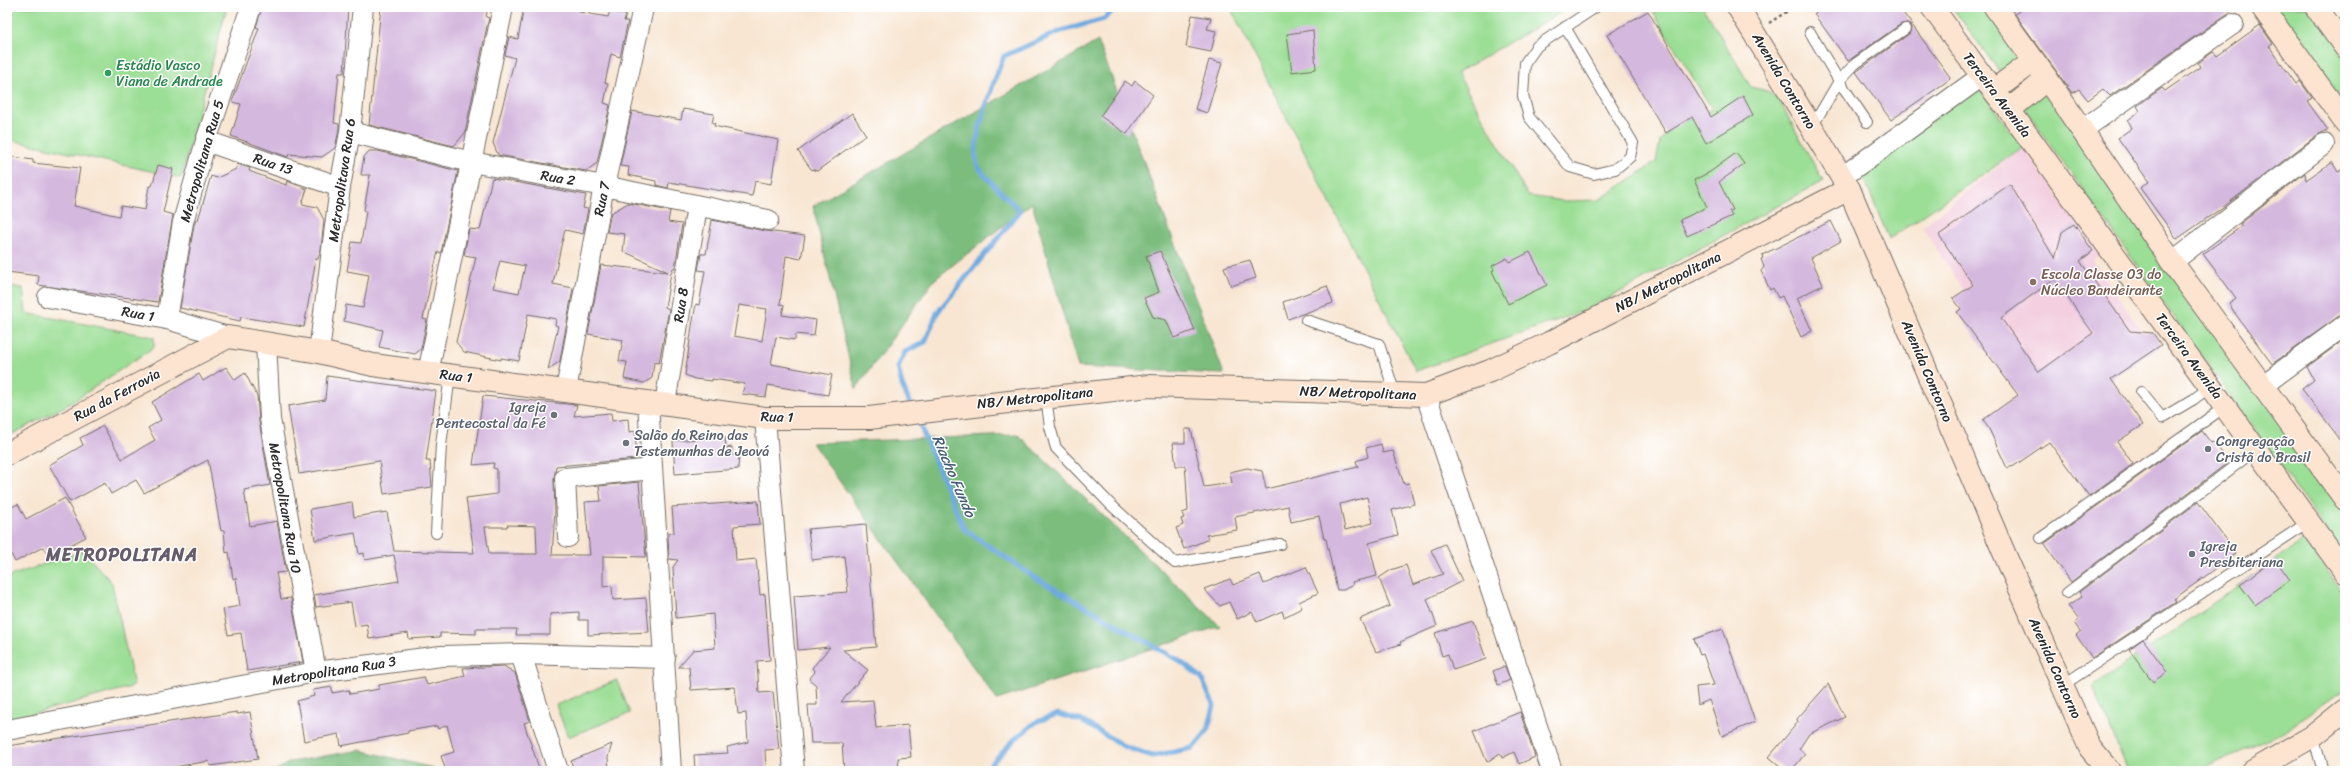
<svg xmlns="http://www.w3.org/2000/svg" width="2352" height="778" viewBox="0 0 2352 778" font-family="Sriracha,sans-serif">
<rect width="100%" height="100%" fill="#fff"/>
<filter id="ink" filterUnits="userSpaceOnUse"><feTurbulence type="fractalNoise" baseFrequency=".025" numOctaves="2"/><feDisplacementMap in="SourceGraphic" scale="8" xChannelSelector="R" yChannelSelector="G"/><feConvolveMatrix kernelMatrix="1 2 1 2 8 2 1 2 1" color-interpolation-filters="sRGB"/></filter>
<filter id="wash" filterUnits="userSpaceOnUse"><feTurbulence type="fractalNoise" baseFrequency=".012" numOctaves="4" result="noise"/><feDisplacementMap in="SourceGraphic" scale="16" xChannelSelector="R" yChannelSelector="G"/><feGaussianBlur stdDeviation="0.9" result="paint"/><feColorMatrix in="noise" values="0 0 0 0 0 0 0 0 0 0 0 0 0 0 0 0 0 1.4 0 .05"/><feComposite in="paint" operator="in"/></filter>
<g filter="url(#wash)">
<rect width="100%" height="100%" fill="#f8e6d2"/>
<path fill="#f3cfdf" d="M2023,147L2101,254L2093,260L2148,340L2042,428L1972,303L1922,227Z"/>
<g fill="#9bde95" stroke="#638460">
<path d="M7,7H227L181,178L7,139Z"/>
<path d="M1238,7H1570L1457,73L1528,196L1564,201L1599,200L1656,162L1660,141L1672,127L1712,109L1650,7H1703L1751,87L1767,91L1779,100L1823,181L1591,308L1416,371L1232,11Z"/>
<path d="M1952,7H1992L2030,58L2004,78Z"/>
<path d="M2275,7H2311L2345,53V104Z"/>
<path d="M2053,86L2345,495V556L2023,106Z"/>
<path d="M1978,87L2023,147L1889,239L1861,172Z"/>
<path d="M7,286L23,288L26,313L154,337V347L71,403L7,437Z"/>
<path d="M2304,540L2345,596V689L2279,735L2197,771H2128L2093,687Z"/>
<path d="M83,551L112,583L134,686L7,721V577Z"/>
<path d="M617,680L630,713L568,737L556,705Z"/>
</g>
<g fill="#7cbd7e" stroke="#547454">
<path d="M1098,41L1224,374L1078,367L1032,203L934,280L856,389L813,206Z"/>
<path d="M1018,435L1220,626L997,700L812,443Z"/>
<path d="M360,750L433,768L435,771H275L290,762Z"/>
</g>
<g fill="none" stroke-linecap="round" stroke-linejoin="round">
<g stroke="#6eaae0" stroke-width="5">
<path d="M912,408L902,385L898,367L905,352L925,342L937,313L1020,211C1011,201 983,176 978,166C968,147 996,76 1004,56L1061,31L1104,19L1117,7"/>
<path d="M917,418L964,529L1034,577L1178,660L1201,677L1214,706L1208,730L1193,748L1153,756L1125,747L1082,721L1058,714L1036,722L1015,739L991,764L989,771"/>
</g>
</g>
<g id="blocks">
<g fill="#d4b8de" fill-rule="evenodd">
<path d="M262,7H348L344,73H339L334,123L339,124V130L335,148L322,157L289,154L288,157L231,136L241,104L232,102L259,28L256,27Z"/>
<path d="M381,7H488L486,17L489,18L487,26L465,133L454,146L369,125Z"/>
<path d="M524,7H580L579,12L608,17L610,11L626,15L624,21H628L620,57L611,54L605,83L608,84L604,103L610,105L597,163L586,171L498,155L493,143L515,58L505,55L509,37L518,39Z"/>
<path d="M1811,7H1899L1950,77L1949,80L1891,120L1856,72L1909,34L1911,29L1910,25L1901,24L1848,61L1814,14L1816,13Z"/>
<path d="M2024,7H2237L2110,96L2103,89L2088,100L2079,89L2072,93L2015,14Z"/>
<path d="M1648,11L1711,117L1743,96L1753,115L1706,143L1692,117L1666,133L1607,35Z"/>
<path d="M1192,15L1211,18L1207,29L1216,31L1211,52L1186,47Z"/>
<path d="M2260,25L2273,44L2269,46L2296,84L2300,81L2312,98L2307,101L2328,130L2317,135L2226,205L2177,239L2140,188L2149,182L2118,138L2132,128L2128,120L2140,111L2137,106L2162,88L2165,91L2200,67L2198,63L2213,52L2217,56Z"/>
<path d="M1313,30L1316,69L1292,72L1287,34Z"/>
<path d="M1209,60L1222,63L1207,113L1195,109Z"/>
<path d="M1125,81L1132,86L1135,81L1153,95L1127,134L1100,116Z"/>
<path d="M683,109L714,114L712,123H715L714,126L778,140L771,184L755,181L752,196L669,182L668,188L656,185V181L628,175L629,167L620,166L632,111L681,120Z"/>
<path d="M852,113L866,135L817,171L811,169L798,151Z"/>
<path d="M369,151H378L458,171L441,253L438,252L432,276L423,319L427,320L421,349L415,354L379,347L383,330L344,321L346,305L363,308L369,275L347,271L352,242L361,243L366,211L364,210L370,175H361L364,157Z"/>
<path d="M1736,153L1744,164L1719,182L1733,210L1729,211L1732,216L1687,236L1680,220L1707,207L1694,180L1710,172Z"/>
<path d="M7,156L33,160V163L80,168L74,206L119,216L121,206L145,210L149,186H152L158,165L173,169L163,212L173,215L158,302L38,285L39,276L7,272Z"/>
<path d="M2332,162L2338,172L2345,167V312L2272,364L2234,312L2229,303L2236,298L2203,254L2242,226L2240,224L2305,173L2306,180Z"/>
<path d="M237,164L250,168L249,171L286,185L287,181L307,189L302,204L317,207L324,220L321,249L318,259H316L304,327L241,317L240,321L180,308L194,225L196,220H198L211,176L217,178L236,169Z"/>
<path d="M492,178L586,195L583,208L588,209L583,234L565,230L561,246L553,284L573,288L560,361L548,370L558,326L555,325L556,319L528,314L519,361L501,358V360L464,352L456,342L476,257L464,255L469,229L480,230ZM500,261L525,266L519,293L493,288Z"/>
<path d="M2010,184L2055,259L2062,232L2074,224L2093,251L2080,261L2130,331L2153,333L2161,345L2111,379L2143,425L2117,442L2133,464L2089,496L2049,442L2014,466L2007,468L1989,429L1983,420L2018,395L1957,312L1961,309L1953,298L1973,285L1939,235ZM2054,279L2093,333L2039,372L2001,318Z"/>
<path d="M628,203L670,211L668,222L682,224L675,268H673L671,273L665,307L669,309L659,363L654,362L652,378L644,383L624,379L627,362L619,361L623,340L588,334L601,265L668,272L623,251L625,234L607,232L611,213Z"/>
<path d="M712,220L766,231L805,236L801,259L786,256L780,304L784,305L782,315L816,320L814,336L796,334L795,340L776,337L771,364L832,375L828,395L768,385L766,397L742,394L745,384L712,379V381L695,379L685,375L692,326L696,304L699,305L705,271L698,270L701,254H706ZM739,305L767,309L762,341L734,336Z"/>
<path d="M1831,221L1841,241L1811,258L1823,285L1797,298L1812,331L1801,337L1782,296L1778,298L1773,288L1770,290L1761,271L1764,267L1761,259L1763,258L1762,255Z"/>
<path d="M1160,251L1195,330L1174,338L1166,320L1153,317L1144,298L1159,292L1146,256Z"/>
<path d="M1530,252L1547,285L1508,304L1492,271L1494,270L1492,266L1507,258L1510,262Z"/>
<path d="M1250,260L1256,278L1231,286L1224,267Z"/>
<path d="M1327,286L1333,303L1288,319L1283,302Z"/>
<path d="M2345,339V446L2302,389L2314,380L2307,367Z"/>
<path d="M226,367L235,380L245,373L257,396L259,421L270,485L244,490L250,526L277,521L286,572L276,573L281,599L291,598L303,662L247,671L241,633L228,635L223,609L240,606L236,578L233,579L229,552L226,553L224,530L221,531L208,460L144,493L136,480L111,494L105,483L70,502L49,465L83,445L80,438L103,426L122,459L155,440L148,428L161,420L152,402L199,374L203,381Z"/>
<path d="M327,376L436,391L426,461H430L432,487L384,494L379,461L299,474L288,406L325,400Z"/>
<path d="M483,396L577,405L574,416L611,413L612,421L628,419L629,432L635,431L637,459L556,466L554,479L555,512L552,555H590L585,502L601,501L599,486L639,482L646,557L603,556V587L612,586L613,600L646,598L649,632L588,635V620H579V612L550,614V635H516L517,629H476V634L440,633V637L409,639L408,633L369,639L367,624L355,626L351,602L316,607L314,595L399,581L394,555L365,560L364,553L359,554L355,533L315,540L310,509L352,502L354,517L387,512L394,551L474,553L466,498L497,494V469L493,468L494,463L473,465ZM507,525L536,526L537,554H489L485,527H507Z"/>
<path d="M1185,429H1191L1204,487L1232,483L1230,472L1247,468L1262,471L1266,489L1358,467L1356,461L1368,457L1366,448L1381,444L1383,453L1393,451L1404,484L1409,483L1414,504L1392,510L1398,535L1369,543L1377,576L1352,582L1353,585L1343,590H1337L1326,539H1324L1319,516L1291,522L1288,506L1235,517L1237,530L1206,535L1209,539L1184,549L1176,528L1183,525L1181,519L1184,518L1182,513L1188,511L1186,477L1185,466H1176L1173,443H1185ZM1367,497L1373,523L1345,530L1340,504Z"/>
<path d="M2202,431L2211,443L2214,442L2222,453L2219,455L2226,464L2071,582L2044,544Z"/>
<path d="M725,437L726,448L732,447V455L739,454L738,469L675,474L673,441Z"/>
<path d="M65,498L86,537L48,556L43,547L15,562L7,546V509L18,504L26,519Z"/>
<path d="M758,501L760,524L734,526L736,561L756,559L760,595L765,594L770,660L757,661L759,693L773,692L779,749L765,750L766,771H695L694,755L728,753L727,747L748,742L746,713L738,714L735,687L691,690L689,667H678L693,650L715,648L713,614L676,618L673,567L678,560L669,559L668,534L674,533L672,507Z"/>
<path d="M2198,502L2236,554L2174,599L2176,602L2092,658L2076,635L2081,631L2075,623L2079,620L2068,606L2082,597L2079,592Z"/>
<path d="M866,524L876,647L843,650L868,670L841,702L873,700L876,728L908,725L911,757L898,758L899,771H869V769L844,771L842,743H811L808,705H817L816,685L809,679L815,672L812,668L830,647L798,650L794,596L848,592L844,556L812,560L808,529Z"/>
<path d="M1445,544L1462,581L1427,599L1437,626L1400,642L1401,644L1376,652L1360,619L1390,606L1379,578L1391,570L1406,565L1413,585L1443,574L1431,550Z"/>
<path d="M2275,559L2290,580L2255,605L2240,585Z"/>
<path d="M1306,567L1318,593L1299,602L1302,608L1284,617L1282,611L1257,622L1252,612L1237,619L1229,602L1220,606L1204,589L1230,579L1233,585L1260,574L1264,584Z"/>
<path d="M1473,621L1486,659L1453,670L1448,654L1442,656L1435,633Z"/>
<path d="M1723,629L1755,722L1722,736L1709,700L1698,705L1696,687L1714,685L1703,654L1700,655L1694,639Z"/>
<path d="M2143,639L2167,672L2153,682L2129,649Z"/>
<path d="M504,666L515,673L530,721L524,723L540,771H446L441,756L454,752L447,725L438,729L437,726L408,731V733L341,746L339,734L304,741L297,701L314,696L313,690L332,687V693L349,690L350,694L379,689V685L424,677L427,685L465,676L463,668Z"/>
<path d="M1505,666L1510,680L1498,685L1493,671Z"/>
<path d="M1828,684L1845,717L1809,734L1799,749L1805,754L1791,771H1786L1769,757L1798,722L1797,719Z"/>
<path d="M237,712V714L250,712L258,759L210,766L209,761L151,771H7V746Z"/>
<path d="M1520,712L1535,757L1519,764L1514,752L1502,758L1500,753L1487,762L1474,731Z"/>
<path d="M612,744L608,757L609,771H574L571,761Z"/>
</g>
</g>
</g>
<g filter="url(#ink)">
<use href="#blocks" fill-opacity="0" stroke="#736c65" stroke-width="1"/>
<g fill="none" stroke-linecap="round" stroke-linejoin="round">
<g stroke="#736c65" stroke-width="12">
<g id="lane">
<path d="M1565,27L1633,143L1630,157L1615,169L1594,174L1570,167L1529,117L1523,96L1525,63L1537,46L1596,7"/>
<path d="M1810,32L1839,81L1867,122"/>
<path d="M1812,127L1839,81L1855,64L1905,29"/>
<path d="M1306,320L1379,344L1395,394"/>
<path d="M2141,392L2162,418L2194,399L2211,386"/>
<path d="M1046,397L1050,427L1056,448L1110,504L1175,563L1280,544"/>
<path d="M436,533L441,445L450,375"/>
<path d="M2041,538L2226,406"/>
<path d="M2067,593L2257,449"/>
<path d="M2063,685L2310,521"/>
<path d="M2313,736L2323,771"/>
</g>
</g>
<g stroke="#736c65" stroke-width="22">
<g id="street">
<path d="M2082,130L2233,24"/>
<path d="M350,132L471,162L604,186L768,220"/>
<path d="M206,141L340,187"/>
<path d="M1842,177L1982,76"/>
<path d="M2172,262L2324,144"/>
<path d="M48,297L167,319L228,337"/>
<path d="M167,319L183,222L206,141L251,7"/>
<path d="M266,343L270,419L316,672"/>
<path d="M319,352L340,187L350,132L363,7"/>
<path d="M428,373L503,7"/>
<path d="M2263,385L2345,325"/>
<path d="M566,390L604,186L643,8"/>
<path d="M1426,395L1552,771"/>
<path d="M648,402L671,771"/>
<path d="M665,404L697,206"/>
<path d="M765,418L794,771"/>
<path d="M568,537L565,478L652,469"/>
<path d="M521,654L558,771"/>
<path d="M7,730L316,672L441,656L521,654L665,658"/>
</g>
</g>
<g stroke="#736c65" stroke-width="24">
<g id="secondary">
<path d="M1738,7L1849,189L2005,555L2090,748L2109,771"/>
<path d="M1932,7L1982,76L2009,110L2345,572"/>
<path d="M1995,7L2047,79L2172,262L2345,499"/>
<path d="M2262,7L2345,122"/>
<path d="M2316,7L2345,47"/>
<path d="M1994,90L2034,61"/>
<path d="M2009,110L2047,79"/>
<path d="M7,454L228,337L319,352L373,365L765,418H869L1149,386L1426,395L1490,371L1549,343L1849,189"/>
<path d="M2253,771L2313,736L2345,710"/>
</g>
</g>
<path stroke="#736c65" stroke-width="2.5" stroke-dasharray="3 3" stroke-linecap="butt" d="M1769,23L1794,7"/>
<use href="#lane" stroke="#fff" stroke-width="10"/>
<use href="#street" stroke="#fff" stroke-width="20"/>
<use href="#secondary" stroke="#fde4d1" stroke-width="22"/>
</g>
</g>
<circle fill="#2e9e5b" stroke="#fff" stroke-width="1.5" cx="108" cy="73" r="4"/>
<circle fill="#8d6e63" stroke="#fff" stroke-width="1.5" cx="2033" cy="282" r="4"/>
<g fill="#6b7280" stroke="#fff" stroke-width="1.5">
<circle cx="554" cy="415" r="4"/>
<circle cx="626" cy="443" r="4"/>
<circle cx="2208" cy="449" r="4"/>
<circle cx="2192" cy="554" r="4"/>
</g>
<g text-anchor="middle" dominant-baseline="central" stroke-width="3" stroke-linejoin="round" paint-order="stroke">
<g font-size="14" fill="#27864d" stroke="#fff" text-anchor="start">
<text x="116" y="65">Estádio Vasco<tspan x="116" dy="16">Viana de Andrade</tspan></text>
</g>
<g font-size="14" fill="#2b2b2b" stroke="#fff">
<text transform="translate(1784 81) rotate(59)">Avenida Contorno</text>
<text transform="translate(1997 95) rotate(53)">Terceira Avenida</text>
<text transform="translate(202 161) rotate(-74)">Metropolitana Rua 5</text>
<text transform="translate(273 164) rotate(19)">Rua 13</text>
<text transform="translate(558 178) rotate(10)">Rua 2</text>
<text transform="translate(342 180) rotate(-82)">Metropolitava Rua 6</text>
<text transform="translate(602 199) rotate(-79)">Rua 7</text>
<text transform="translate(1668 282) rotate(-27)">NB/ Metropolitana</text>
<text transform="translate(681 305) rotate(-81)">Rua 8</text>
<text transform="translate(138 314) rotate(10)">Rua 1</text>
<text transform="translate(2189 356) rotate(54)">Terceira Avenida</text>
<text transform="translate(1927 371) rotate(67)">Avenida Contorno</text>
<text transform="translate(456 376) rotate(7)">Rua 1</text>
<text transform="translate(1358 393) rotate(2)">NB/ Metropolitana</text>
<text transform="translate(117 395) rotate(-28)">Rua da Ferrovia</text>
<text transform="translate(1035 398) rotate(-6)">NB/ Metropolitana</text>
<text transform="translate(777 417) rotate(2)">Rua 1</text>
<text transform="translate(285 508) rotate(80)">Metropolitana Rua 10</text>
<text transform="translate(2055 668) rotate(66)">Avenida Contorno</text>
<text transform="translate(334 671) rotate(-9)">Metropolitana Rua 3</text>
</g>
<g font-size="14" fill="#785e54" stroke="#fff" text-anchor="start">
<text x="2041" y="274">Escola Classe 03 do<tspan x="2041" dy="16">Núcleo Bandeirante</tspan></text>
</g>
<g font-size="14" fill="#5b616d" stroke="#fff" text-anchor="start">
<text x="546" y="407" text-anchor="end">Igreja<tspan x="546" dy="16">Pentecostal da Fé</tspan></text>
<text x="634" y="435">Salão do Reino das<tspan x="634" dy="16">Testemunhas de Jeová</tspan></text>
<text x="2216" y="441">Congregação<tspan x="2216" dy="16">Cristã do Brasil</tspan></text>
<text x="2200" y="546">Igreja<tspan x="2200" dy="16">Presbiteriana</tspan></text>
</g>
<g font-size="15" font-style="italic" fill="#465e73" stroke="#fff">
<text transform="translate(954 476) rotate(67)">Riacho Fundo</text>
</g>
<g font-size="18" font-weight="bold" letter-spacing="1" fill="#665c6a" stroke="#fff">
<text x="122" y="555">METROPOLITANA</text>
</g>
</g>
<rect width="2352" height="778" fill="none" stroke="#fff" stroke-width="24"/>
</svg>
